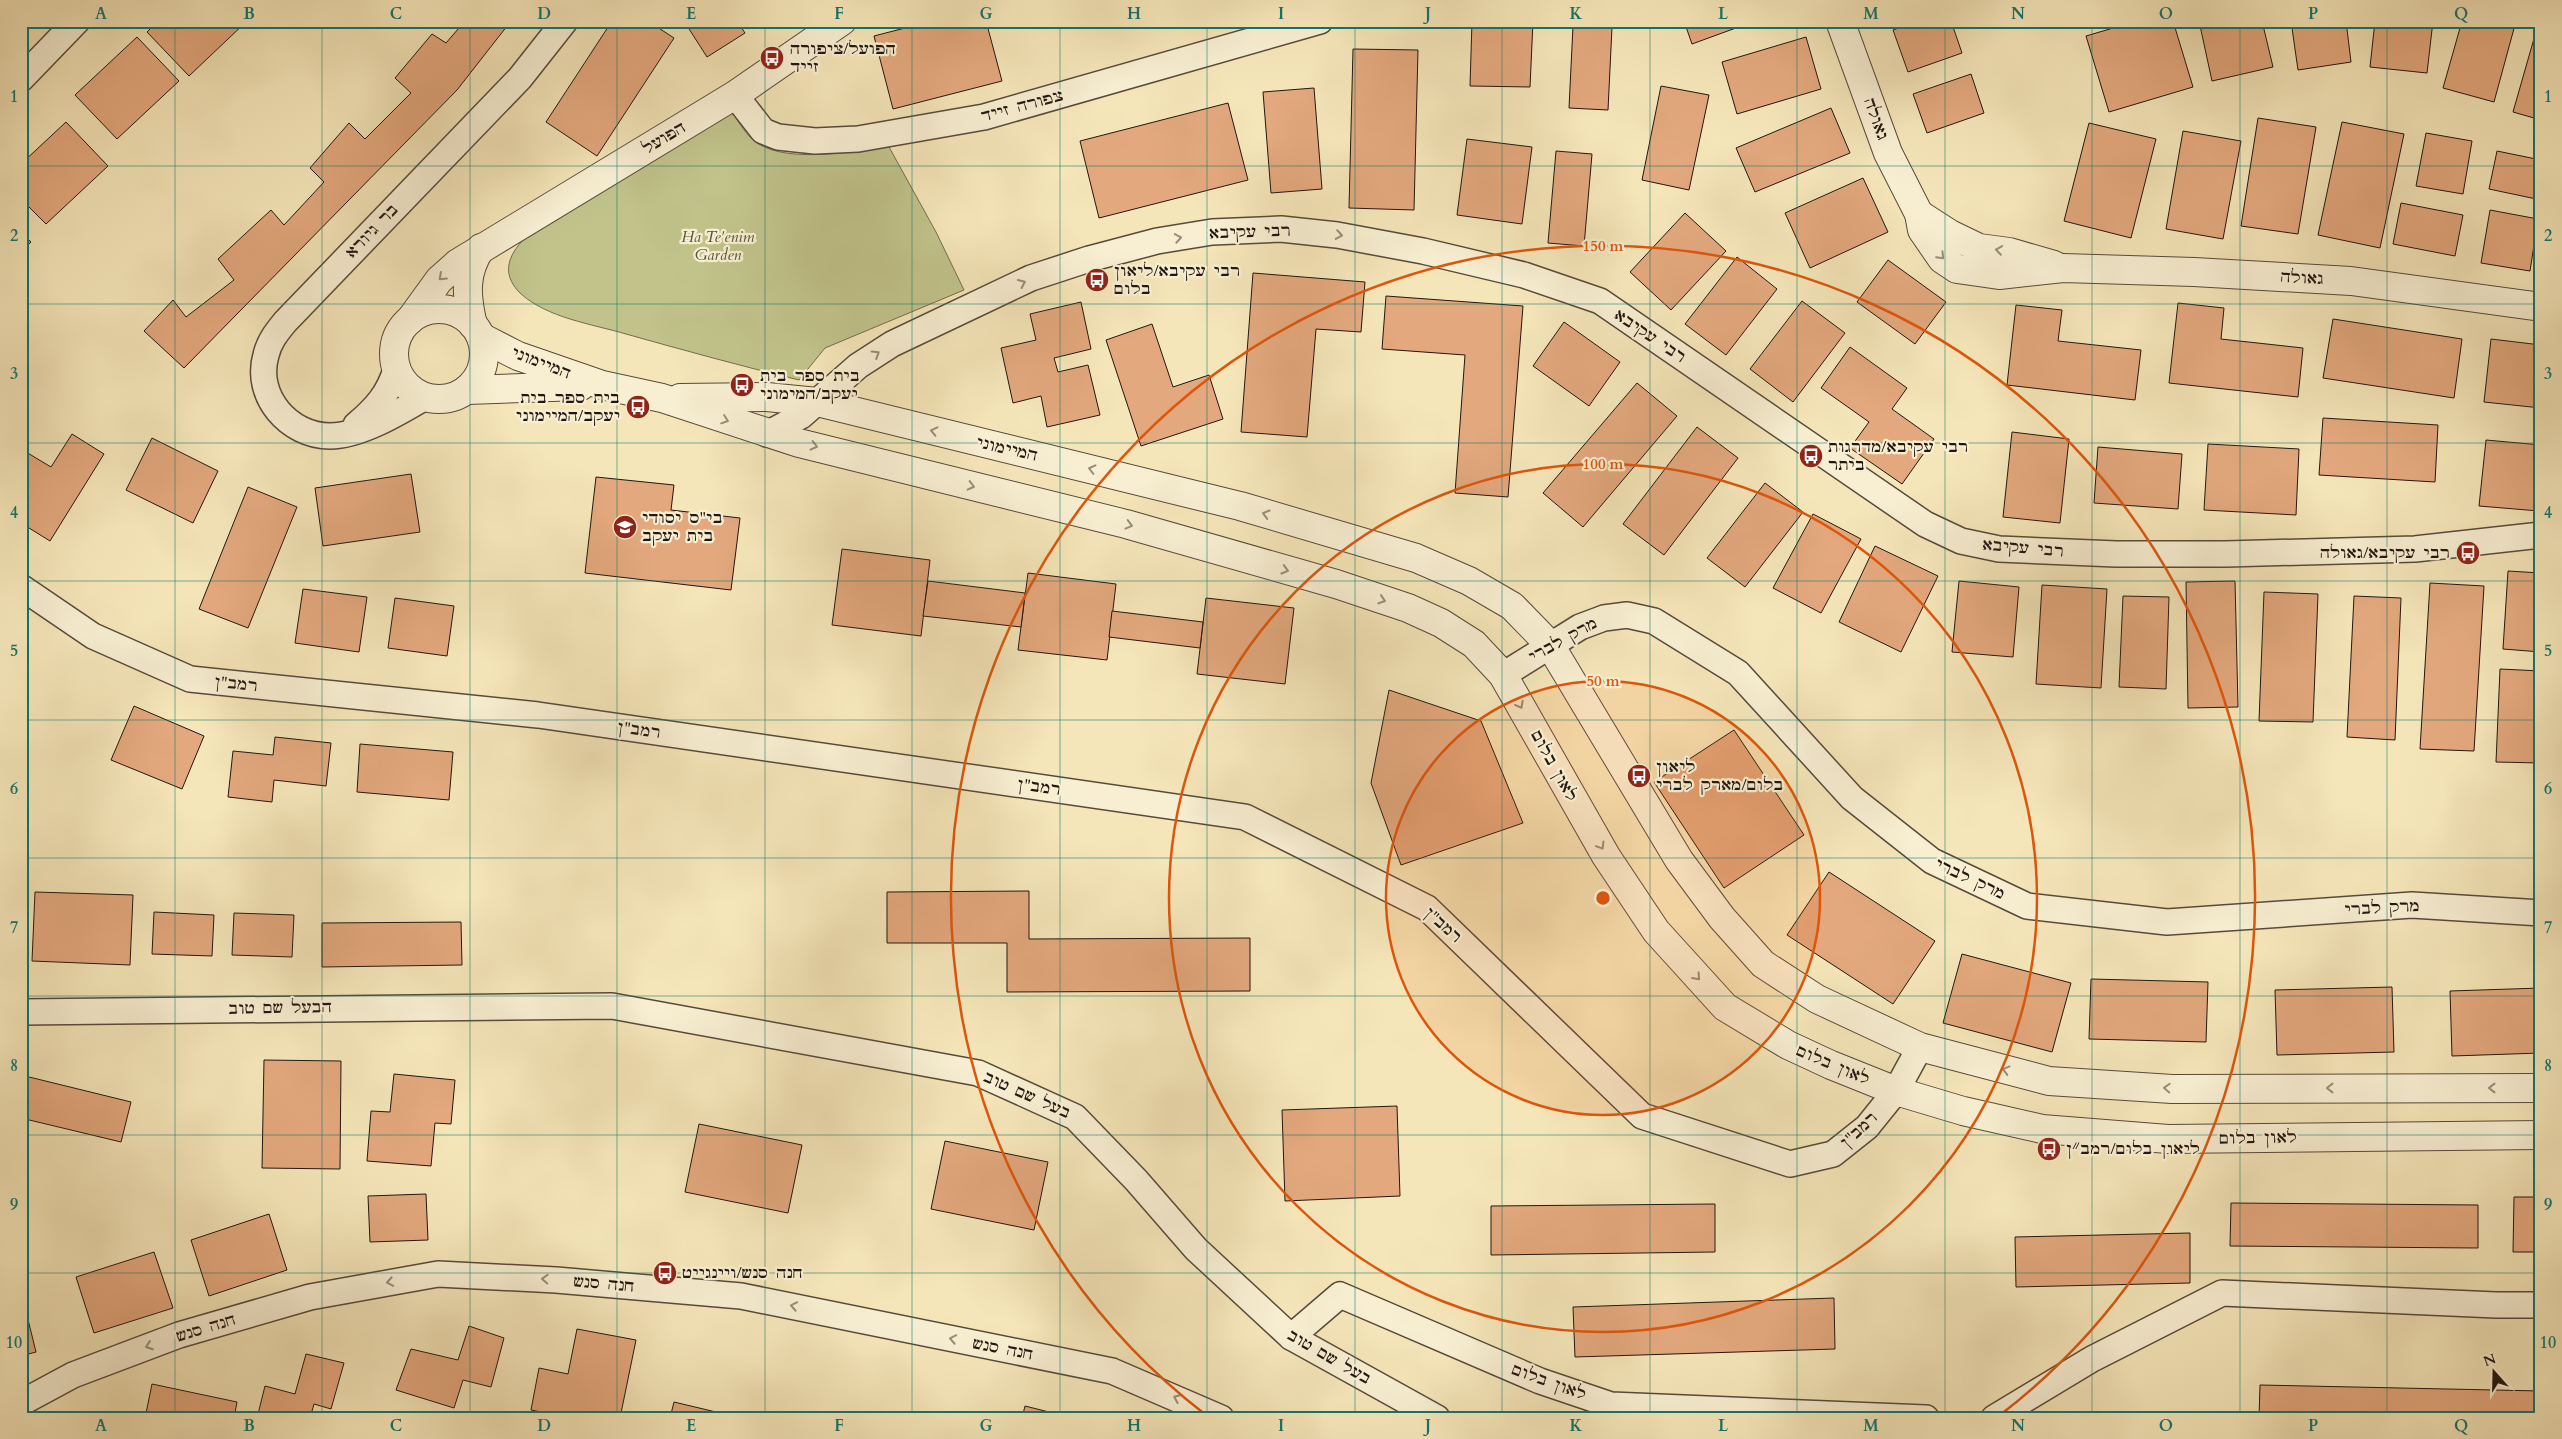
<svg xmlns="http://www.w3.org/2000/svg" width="2562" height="1439" viewBox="0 0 2562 1439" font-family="Cardo,'Frank Ruhl Libre',serif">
<rect width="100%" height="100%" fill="#f5e6b9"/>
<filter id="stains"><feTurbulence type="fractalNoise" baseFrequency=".004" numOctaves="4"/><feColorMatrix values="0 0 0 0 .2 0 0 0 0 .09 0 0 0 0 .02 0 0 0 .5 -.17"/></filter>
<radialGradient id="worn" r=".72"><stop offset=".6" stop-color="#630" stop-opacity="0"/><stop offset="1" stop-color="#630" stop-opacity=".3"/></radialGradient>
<path fill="#c1c38b" stroke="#726c4e" d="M730,110C737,119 743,130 751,138C779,166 853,151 889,147L936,232L964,290L825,348L799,380C741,366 683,350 626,334C592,324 547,318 520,293C499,272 510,252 528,235Z"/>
<g fill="#e3a87d" stroke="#221611">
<path d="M158,21H247L189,76L147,32Z"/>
<path d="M465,21H511L457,90L184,368L144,331L173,300L186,317L234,280L218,259L271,210L284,225L324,182L310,168L349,123L365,139L411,93L395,78L432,34L446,43Z"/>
<path d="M612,21H648L674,38L597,156L546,122Z"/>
<path d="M684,21H737L745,33L707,57Z"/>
<path d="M932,21H986L1002,81L893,109L874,36Z"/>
<path d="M1472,21H1533L1530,87L1470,86Z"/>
<path d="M1684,21H1755L1692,44Z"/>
<path d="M1919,21H1951L1962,53L1908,72L1893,30Z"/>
<path d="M2137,21H2173L2193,87L2109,112L2086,36Z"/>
<path d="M2199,21H2262L2273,67L2212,81Z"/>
<path d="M2291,21H2346L2351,62L2298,70Z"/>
<path d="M2375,21H2433L2427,73L2370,67Z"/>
<path d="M2462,21H2516L2494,102L2443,88Z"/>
<path d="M2539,21H2541V120L2513,112Z"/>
<path d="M1573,26L1612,27L1608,110L1569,108Z"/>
<path d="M21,28L28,34L21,42Z"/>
<path d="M137,37L179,81L117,139L75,95Z"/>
<path d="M1806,37L1821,89L1737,114L1722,62Z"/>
<path d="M1353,49L1418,50L1414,210L1349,208Z"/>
<path d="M1971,74L1984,113L1927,133L1913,94Z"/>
<path d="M1661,86L1709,95L1689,190L1642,180Z"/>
<path d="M1314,88L1322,189L1271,193L1263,92Z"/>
<path d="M1228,103L1248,180L1099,218L1080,141Z"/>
<path d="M1831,108L1850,153L1755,192L1736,148Z"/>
<path d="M2258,118L2316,127L2298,234L2241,226Z"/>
<path d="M66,122L108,166L46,224L21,199V164Z"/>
<path d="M2342,122L2404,134L2380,248L2318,235Z"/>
<path d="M2089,123L2156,139L2131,238L2064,221Z"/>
<path d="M2183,131L2241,141L2223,239L2166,229Z"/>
<path d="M2426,133L2472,141L2463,194L2416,186Z"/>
<path d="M1467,139L1532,147L1522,224L1457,215Z"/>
<path d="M1556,151L1592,154L1584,246L1548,243Z"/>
<path d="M2497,151L2541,160V200L2489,189Z"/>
<path d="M1863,178L1888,232L1810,268L1785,213Z"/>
<path d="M2401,203L2463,215L2455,256L2393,244Z"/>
<path d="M2490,210L2538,219L2530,271L2481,263Z"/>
<path d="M1685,213L1726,251L1671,310L1630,272Z"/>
<path d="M21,232L31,242L21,252Z"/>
<path d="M1737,257L1777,289L1726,355L1685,324Z"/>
<path d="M1888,260L1946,302L1915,344L1857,302Z"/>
<path d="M1253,273L1365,282L1361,332L1316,329L1307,437L1241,432Z"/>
<path d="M1386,296L1523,306L1508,497L1455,493L1465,355L1382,349Z"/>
<path d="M1802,301L1845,333L1793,402L1750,369Z"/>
<path d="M1081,302L1091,349L1054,358L1058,372L1088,365L1100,415L1047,427L1041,396L1013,403L1001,348L1036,340L1030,314Z"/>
<path d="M2178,303L2224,308L2221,339L2303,348L2298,397L2169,383Z"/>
<path d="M2016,305L2062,310L2058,341L2141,350L2135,400L2007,385Z"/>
<path d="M2333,319L2462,339L2454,398L2323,378Z"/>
<path d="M1564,322L1620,362L1589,406L1533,366Z"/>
<path d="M1152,324L1173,387L1209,375L1223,419L1141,446L1106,340Z"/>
<path d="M2491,339L2541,345V408L2484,402Z"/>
<path d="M1850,347L1907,388L1892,409L1934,439L1902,484L1850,448L1869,422L1821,388Z"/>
<path d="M1637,383L1677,416L1583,527L1543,493Z"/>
<path d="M2323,418L2438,425L2435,482L2319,475Z"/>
<path d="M1697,427L1738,458L1664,555L1623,524Z"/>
<path d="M2012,432L2069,439L2060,523L2003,517Z"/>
<path d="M72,434L104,454L50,541L21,523V449L51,467Z"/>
<path d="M152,438L218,471L193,523L126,490Z"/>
<path d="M2486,440L2541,445L2539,511L2479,506Z"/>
<path d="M2208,444L2299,449L2296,515L2204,510Z"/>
<path d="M2098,447L2182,454L2178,509L2094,503Z"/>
<path d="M411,474L420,532L323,546L315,488Z"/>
<path d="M596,477L674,485L671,510L740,518L731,590L585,573Z"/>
<path d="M1765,483L1803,512L1745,587L1707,558Z"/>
<path d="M248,487L297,507L248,628L199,609Z"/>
<path d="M1813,514L1861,539L1821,613L1773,588Z"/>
<path d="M1875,546L1938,576L1901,652L1839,622Z"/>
<path d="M842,549L930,560L921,636L832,625Z"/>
<path d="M2508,571L2541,573V652L2503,649Z"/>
<path d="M1028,573L1116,584L1107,660L1018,650Z"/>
<path d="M928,581L1025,593L1021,627L923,616Z"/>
<path d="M1959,581L2019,587L2013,657L1952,652Z"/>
<path d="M2235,581L2238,707L2188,708L2186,582Z"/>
<path d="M2430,583L2484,586L2474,751L2420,749Z"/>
<path d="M2042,585L2107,589L2101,688L2036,684Z"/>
<path d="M303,589L367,597L359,652L295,643Z"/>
<path d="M2264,592L2318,594L2313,722L2259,721Z"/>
<path d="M2123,596L2169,597L2166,689L2119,687Z"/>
<path d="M2354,596L2401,598L2395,740L2347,737Z"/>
<path d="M395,598L454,606L447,656L388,648Z"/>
<path d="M1206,598L1294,608L1285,684L1197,674Z"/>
<path d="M1112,611L1203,622L1200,648L1109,637Z"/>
<path d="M2500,669L2541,671V763L2496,762Z"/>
<path d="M1389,690L1481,721L1523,823L1401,865L1371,783Z"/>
<path d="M134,706L204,736L182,789L111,760Z"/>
<path d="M1734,730L1804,835L1724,888L1654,782Z"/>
<path d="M275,737L331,743L326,786L274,780L272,802L228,797L233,751L273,755Z"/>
<path d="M360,744L453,752L449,800L357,792Z"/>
<path d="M1829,872L1935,941L1893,1004L1787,935Z"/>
<path d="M1029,891V939L1250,938V991L1007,992V943H887V892Z"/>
<path d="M35,892L133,895L130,965L32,961Z"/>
<path d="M154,912L214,915L212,956L152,954Z"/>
<path d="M234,913L294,915L292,957L232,955Z"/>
<path d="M461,922L462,965L322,967V923Z"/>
<path d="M1962,954L2071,983L2052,1052L1943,1023Z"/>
<path d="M2091,979L2208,982L2206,1042L2089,1039Z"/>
<path d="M2392,987L2394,1052L2277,1055L2275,990Z"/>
<path d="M2541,988V1053L2452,1056L2450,991Z"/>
<path d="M264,1060L341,1061L340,1169L262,1168Z"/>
<path d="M394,1074L455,1080L451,1124L435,1123L431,1166L367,1161L371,1111L390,1112Z"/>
<path d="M21,1075L131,1102L121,1142L21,1118Z"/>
<path d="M1397,1106L1400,1196L1285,1201L1282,1110Z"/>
<path d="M699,1124L802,1145L788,1213L685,1192Z"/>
<path d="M945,1141L1048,1162L1034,1230L931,1209Z"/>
<path d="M426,1194L428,1240L370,1242L368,1196Z"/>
<path d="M2514,1197H2541V1252H2513Z"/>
<path d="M2231,1203L2478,1205V1248L2230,1246Z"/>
<path d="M1715,1204V1252L1491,1255V1206Z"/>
<path d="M269,1214L287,1270L209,1296L191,1240Z"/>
<path d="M2190,1233V1283L2016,1287L2015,1237Z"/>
<path d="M154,1252L173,1308L94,1333L76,1277Z"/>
<path d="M21,1291L36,1352L21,1356Z"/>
<path d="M1834,1298L1835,1349L1575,1357L1573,1307Z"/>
<path d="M469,1326L504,1338L491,1387L463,1380L454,1408L396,1390L411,1349L458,1360Z"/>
<path d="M577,1329L636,1340L620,1418H572L531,1410L539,1368L568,1374Z"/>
<path d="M306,1354L344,1363L331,1409L314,1404L310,1418H257L265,1386L295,1394Z"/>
<path d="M152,1384L237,1402L234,1418H145Z"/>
<path d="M2260,1385L2541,1391V1418H2259Z"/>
<path d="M674,1402L737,1417V1418H670Z"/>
<path d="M1025,1406L1073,1418H1022Z"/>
</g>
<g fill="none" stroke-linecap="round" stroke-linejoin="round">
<g stroke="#574a3b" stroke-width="28">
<g id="minor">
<path d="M21,79L77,21"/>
<path d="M735,95L763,131L778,137L815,141L858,139L984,117L1320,21"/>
<path d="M425,397C400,412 360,436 330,436C289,436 254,396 266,355C269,342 276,333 285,322L520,78L565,21"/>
<path d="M356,425C375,409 389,394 396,369"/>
<path d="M767,434L801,416L858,366L892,344L1031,278L1089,259L1157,241L1212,232L1281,229L1337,235L1423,251L1524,275L1600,301L1925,524L1961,541L1999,549L2116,554H2226L2415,549L2541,535"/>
<path d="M21,587L93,636L190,679L538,715L1245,817L1427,908L1642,1116L1790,1164L1833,1154L1867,1127L1896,1091L1920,1047"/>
<path d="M1503,675L1580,627L1604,618L1627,615L1654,621L1738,673L1852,798L1932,861L2027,906L2167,922L2412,905L2541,913"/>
<path d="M21,1012L612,1006L978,1073L1075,1117L1136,1180L1196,1249L1291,1337L1437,1418"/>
<path d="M1291,1337L1340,1295L1540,1381L1611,1405L1926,1418"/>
<path d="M21,1403L73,1375L179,1335L310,1297L438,1274L556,1280L741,1296L1112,1371L1221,1418"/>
<path d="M1994,1418L2092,1359L2222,1293L2496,1305H2541"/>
</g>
</g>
<g stroke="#574a3b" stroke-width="30">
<g id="tertiary">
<path d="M1840,21L1888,153L1919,214L1922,230L1942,259L1957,269L1999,275L2063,268L2194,272L2351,281L2541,307"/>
<path d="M1919,214L1950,234L1979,248L2009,252L2054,265"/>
<circle cx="439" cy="354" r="45"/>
<path d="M410,320L439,280L458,263L735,95L842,21"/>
<path d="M473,325C466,296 464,273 481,248"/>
<path d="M481,337L518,356L602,385L662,398L799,443L1126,524L1336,584L1408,608L1441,623L1474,644L1503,675L1606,856L1656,931L1725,1007L1788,1045L1831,1065L1896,1091L1963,1111L2042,1129L2168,1139L2541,1135"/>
<path d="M467,390L581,386"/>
<path d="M680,398L767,397L817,402L1240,506L1416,558L1469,581L1512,606L1550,645L1679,860L1722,918L1763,964L1817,999L1920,1047L2049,1081L2172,1089L2541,1088"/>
</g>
</g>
<use href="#minor" stroke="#f8efd2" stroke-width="25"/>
<use href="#tertiary" stroke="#f8efd2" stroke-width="28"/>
</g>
<defs><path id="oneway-chevron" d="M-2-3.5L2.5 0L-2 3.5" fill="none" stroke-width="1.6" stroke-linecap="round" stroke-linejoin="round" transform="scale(1.25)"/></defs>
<g stroke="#988d7b">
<use href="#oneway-chevron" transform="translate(1339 235) rotate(9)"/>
<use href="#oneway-chevron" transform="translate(1178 238) rotate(-10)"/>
<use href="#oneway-chevron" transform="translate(1999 250) rotate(-172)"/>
<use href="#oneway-chevron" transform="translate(1941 256) rotate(46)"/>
<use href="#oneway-chevron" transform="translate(442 277) rotate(137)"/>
<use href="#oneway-chevron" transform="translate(1022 283) rotate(-25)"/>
<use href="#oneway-chevron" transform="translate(876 354) rotate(-32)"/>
<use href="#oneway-chevron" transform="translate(725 420) rotate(19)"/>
<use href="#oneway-chevron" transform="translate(934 431) rotate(-167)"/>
<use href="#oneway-chevron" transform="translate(814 446) rotate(14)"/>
<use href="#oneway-chevron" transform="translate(1092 469) rotate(-166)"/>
<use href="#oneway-chevron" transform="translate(971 486) rotate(14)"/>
<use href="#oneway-chevron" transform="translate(1266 514) rotate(-164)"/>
<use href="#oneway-chevron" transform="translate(1129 525) rotate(15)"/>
<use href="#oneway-chevron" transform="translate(1285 570) rotate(16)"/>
<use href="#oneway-chevron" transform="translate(1382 600) rotate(18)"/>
<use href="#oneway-chevron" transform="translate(1520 705) rotate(61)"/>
<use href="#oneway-chevron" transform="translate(1601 846) rotate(59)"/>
<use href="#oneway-chevron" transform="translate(1697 977) rotate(48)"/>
<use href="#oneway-chevron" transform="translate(2006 1070) rotate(-165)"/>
<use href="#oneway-chevron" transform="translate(2167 1088) rotate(-177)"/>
<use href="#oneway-chevron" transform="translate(2330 1088) rotate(180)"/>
<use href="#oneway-chevron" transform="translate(2492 1088) rotate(180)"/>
<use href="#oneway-chevron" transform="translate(545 1279) rotate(-177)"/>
<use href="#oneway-chevron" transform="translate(390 1282) rotate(170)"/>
<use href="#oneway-chevron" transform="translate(794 1306) rotate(-169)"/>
<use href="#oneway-chevron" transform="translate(953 1339) rotate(-169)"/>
<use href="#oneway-chevron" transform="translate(149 1346) rotate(160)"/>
<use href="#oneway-chevron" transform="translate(1177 1398) rotate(-157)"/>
</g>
<path fill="none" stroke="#0f766e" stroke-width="1" stroke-opacity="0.55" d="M175,21V1418M322,21V1418M470,21V1418M617,21V1418M765,21V1418M912,21V1418M1060,21V1418M1207,21V1418M1355,21V1418M1502,21V1418M1650,21V1418M1797,21V1418M1945,21V1418M2092,21V1418M2240,21V1418M2387,21V1418M21,166H2541M21,304H2541M21,443H2541M21,581H2541M21,720H2541M21,858H2541M21,996H2541M21,1135H2541M21,1273H2541"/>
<circle cx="1603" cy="898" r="217" fill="#de560c" fill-opacity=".12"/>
<g fill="none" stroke="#de560c" stroke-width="2.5">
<circle cx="1603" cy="898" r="217"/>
<circle cx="1603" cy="898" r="434"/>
<path d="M1206 1415A652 652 0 1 1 2000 1415"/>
</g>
<defs>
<g id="bus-disc" transform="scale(1.25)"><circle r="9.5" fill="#8f2418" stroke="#f8efd2"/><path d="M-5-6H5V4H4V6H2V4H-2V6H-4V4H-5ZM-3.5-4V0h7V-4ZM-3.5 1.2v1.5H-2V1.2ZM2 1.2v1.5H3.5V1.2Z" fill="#fff"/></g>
<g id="school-disc" transform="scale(1.25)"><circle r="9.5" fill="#8f2418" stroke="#f8efd2"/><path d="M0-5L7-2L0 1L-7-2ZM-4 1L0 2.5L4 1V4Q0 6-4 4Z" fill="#fff"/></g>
</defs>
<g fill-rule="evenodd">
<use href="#bus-disc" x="772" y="58"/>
<use href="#bus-disc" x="1097" y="280"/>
<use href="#bus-disc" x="742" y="385"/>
<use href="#bus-disc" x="638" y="407"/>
<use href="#bus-disc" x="1811" y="456"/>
<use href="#school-disc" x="625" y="527"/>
<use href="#bus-disc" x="2468" y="553"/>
<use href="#bus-disc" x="1639" y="776"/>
<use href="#bus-disc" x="2049" y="1149"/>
<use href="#bus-disc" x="665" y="1273"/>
</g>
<g text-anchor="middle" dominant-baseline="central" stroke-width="4.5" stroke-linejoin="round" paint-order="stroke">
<g font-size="16" fill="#221611" stroke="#f8efd2" text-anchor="start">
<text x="790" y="49">הפועל/ציפורה<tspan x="790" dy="18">זייד</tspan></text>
<text x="1114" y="271">רבי עקיבא/ליאון<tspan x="1114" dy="18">בלום</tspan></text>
<text x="760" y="376">בית ספר בית<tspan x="760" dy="18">יעקב/המימוני</tspan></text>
<text x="620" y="398" text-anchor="end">בית ספר בית<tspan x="620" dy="18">יעקב/המיימוני</tspan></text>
<text x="1828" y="447">רבי עקיבא/מדרגות<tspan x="1828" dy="18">ביתר</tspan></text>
<text x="642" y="518">בי"ס יסודי<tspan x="642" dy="18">בית יעקב</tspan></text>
<text x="2450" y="553" text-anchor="end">רבי עקיבא/גאולה</text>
<text x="1656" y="767">ליאון<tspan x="1656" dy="18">בלום/מארק לברי</tspan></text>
<text x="2066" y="1149">ליאון בלום/רמב״ן</text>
<text x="682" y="1273">חנה סנש/ויינגייט</text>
</g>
<g font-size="16" fill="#221611" stroke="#f8efd2">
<text transform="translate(1022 106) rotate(-15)">צפורה זייד</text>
<text transform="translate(1876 119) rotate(70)">גאולה</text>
<text transform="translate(664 138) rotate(-31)">הפועל</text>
<text transform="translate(372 231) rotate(-46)">בר גיורא</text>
<text transform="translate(1250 232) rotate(-2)">רבי עקיבא</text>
<text transform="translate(2302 278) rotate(3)">גאולה</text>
<text transform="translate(1650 336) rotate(34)">רבי עקיבא</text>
<text transform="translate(541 363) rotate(21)">המיימוני</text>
<text transform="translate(1007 449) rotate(13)">המיימוני</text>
<text transform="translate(2023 548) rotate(5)">רבי עקיבא</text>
<text transform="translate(1563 640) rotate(-29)">מרק לברי</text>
<text transform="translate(236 684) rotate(6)">רמב"ן</text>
<text transform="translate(639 730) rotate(8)">רמב"ן</text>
<text transform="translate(1554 766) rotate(61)">לאון בלום</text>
<text transform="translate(1039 787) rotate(8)">רמב"ן</text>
<text transform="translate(1970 879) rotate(25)">מרק לברי</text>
<text transform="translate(2382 908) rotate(-3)">מרק לברי</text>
<text transform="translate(1443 925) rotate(42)">רמב"ן</text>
<text transform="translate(280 1008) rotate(-1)">הבעל שם טוב</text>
<text transform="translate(1833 1065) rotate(23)">לאון בלום</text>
<text transform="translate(1027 1095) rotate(24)">בעל שם טוב</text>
<text transform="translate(1859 1130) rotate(-43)">רמב"ן</text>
<text transform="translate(2258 1138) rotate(-1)">לאון בלום</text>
<text transform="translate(604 1284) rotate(5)">חנה סנש</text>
<text transform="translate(206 1328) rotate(-17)">חנה סנש</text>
<text transform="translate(1003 1349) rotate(11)">חנה סנש</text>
<text transform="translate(1329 1357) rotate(30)">בעל שם טוב</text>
<text transform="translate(1549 1382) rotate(20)">לאון בלום</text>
</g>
<g font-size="16" font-style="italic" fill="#5a533c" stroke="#f8efd2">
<text x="718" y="237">Ha Te'enim<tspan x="718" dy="18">Garden</tspan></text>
</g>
</g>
<circle cx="1603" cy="898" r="8" fill="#de560c" stroke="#f8efd2" stroke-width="2.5"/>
<g font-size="15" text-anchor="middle" font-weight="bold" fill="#de560c" stroke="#f8efd2" stroke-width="4.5" stroke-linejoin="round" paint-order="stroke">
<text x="1603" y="251">150 m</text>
<text x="1603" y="469">100 m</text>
<text x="1603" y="686">50 m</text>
</g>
<rect width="2562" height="1439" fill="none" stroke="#f5e6b9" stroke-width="55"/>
<g transform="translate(2494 1372) rotate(340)" stroke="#f8efd2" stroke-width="4" paint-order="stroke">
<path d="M0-4L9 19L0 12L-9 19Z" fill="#221611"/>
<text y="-8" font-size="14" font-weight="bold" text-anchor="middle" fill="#221611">N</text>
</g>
<rect x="28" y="28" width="2506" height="1384" fill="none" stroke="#0f766e" stroke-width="2"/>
<g font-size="16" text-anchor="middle" font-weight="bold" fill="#0f766e">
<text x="101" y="19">A</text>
<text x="249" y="19">B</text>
<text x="396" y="19">C</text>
<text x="544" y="19">D</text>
<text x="691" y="19">E</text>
<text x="839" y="19">F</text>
<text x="986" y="19">G</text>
<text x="1134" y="19">H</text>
<text x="1281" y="19">I</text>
<text x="1428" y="19">J</text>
<text x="1576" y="19">K</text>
<text x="1723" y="19">L</text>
<text x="1871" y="19">M</text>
<text x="2018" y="19">N</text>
<text x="2166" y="19">O</text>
<text x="2313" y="19">P</text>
<text x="2461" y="19">Q</text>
<text x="14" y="102">1</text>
<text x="2548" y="102">1</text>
<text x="14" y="241">2</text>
<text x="2548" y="241">2</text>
<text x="14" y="379">3</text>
<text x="2548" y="379">3</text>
<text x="14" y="518">4</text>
<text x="2548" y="518">4</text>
<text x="14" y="656">5</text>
<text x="2548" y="656">5</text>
<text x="14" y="794">6</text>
<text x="2548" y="794">6</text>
<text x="14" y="933">7</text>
<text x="2548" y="933">7</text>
<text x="14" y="1071">8</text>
<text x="2548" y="1071">8</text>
<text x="14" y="1210">9</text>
<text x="2548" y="1210">9</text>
<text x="14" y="1348">10</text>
<text x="2548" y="1348">10</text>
<text x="101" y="1431">A</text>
<text x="249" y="1431">B</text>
<text x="396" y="1431">C</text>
<text x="544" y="1431">D</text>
<text x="691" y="1431">E</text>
<text x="839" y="1431">F</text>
<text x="986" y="1431">G</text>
<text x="1134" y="1431">H</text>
<text x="1281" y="1431">I</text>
<text x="1428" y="1431">J</text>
<text x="1576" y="1431">K</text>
<text x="1723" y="1431">L</text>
<text x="1871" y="1431">M</text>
<text x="2018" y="1431">N</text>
<text x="2166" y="1431">O</text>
<text x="2313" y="1431">P</text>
<text x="2461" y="1431">Q</text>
</g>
<rect width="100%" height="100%" filter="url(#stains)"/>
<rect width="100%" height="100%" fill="url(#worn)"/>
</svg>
